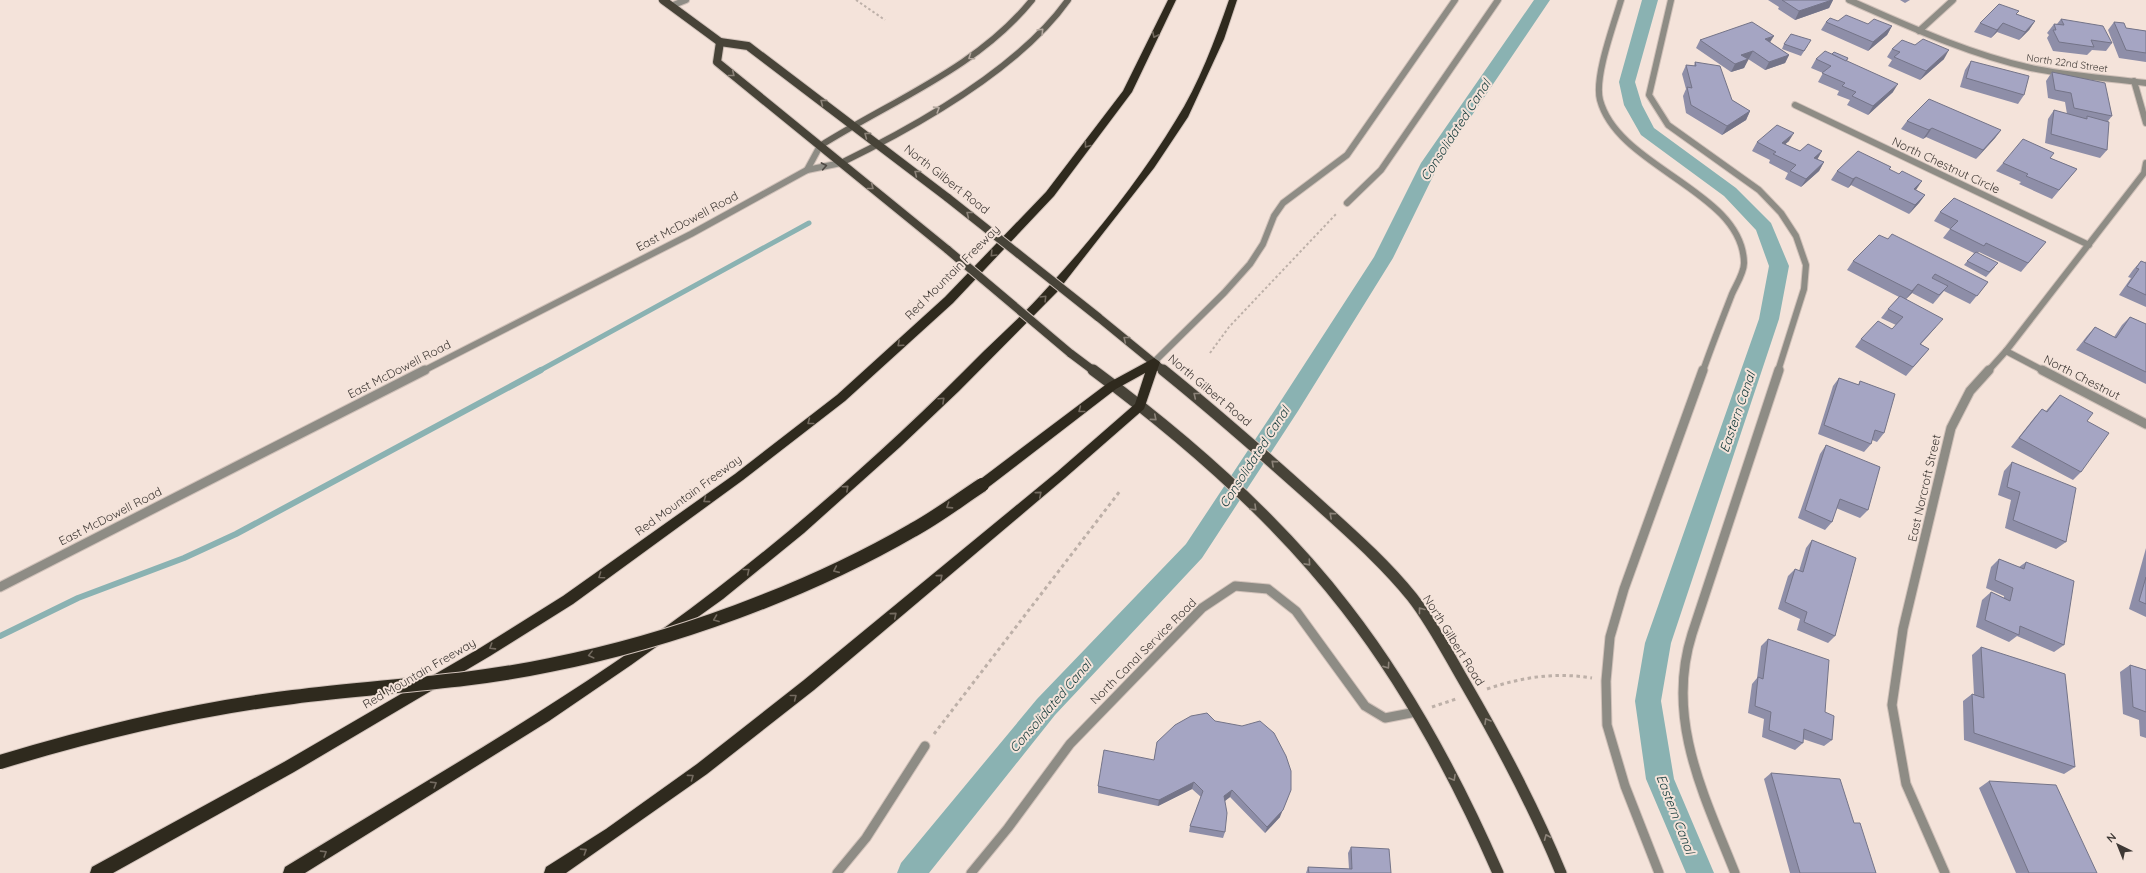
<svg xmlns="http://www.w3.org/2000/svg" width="2146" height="873" viewBox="0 0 2146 873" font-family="Quicksand,sans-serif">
<rect width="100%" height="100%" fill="#f4e3da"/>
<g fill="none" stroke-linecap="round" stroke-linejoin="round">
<path stroke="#8ab2b2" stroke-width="5" d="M539,371L809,223"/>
<path stroke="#8ab2b2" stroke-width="6" d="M0,636L78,598L184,558L236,534L541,370"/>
<g fill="#8ab2b2" fill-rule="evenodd">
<path d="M1534,0H1550L1439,164L1393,258L1298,411L1202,558L1055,715L929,873H897L901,863L1037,699L1186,544L1282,399L1374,257L1421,163Z"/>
<path d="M1642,0H1658L1635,82L1642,105L1654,128L1736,188L1771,223L1789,266L1779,319L1671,643L1661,701L1674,779L1714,873H1686L1646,779L1635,701L1645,643L1759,319L1769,266L1756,230L1724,196L1641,135L1624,105L1619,82Z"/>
</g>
<g stroke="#d0c1b9" stroke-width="8">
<g id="service-far1">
<path d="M1621,0C1614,24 1594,77 1600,100C1618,168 1743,191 1744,263C1744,273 1736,285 1732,294C1722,320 1712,345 1703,371"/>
<path d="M1671,0L1649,95L1668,125L1759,190L1781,213L1796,236L1806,265L1804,289L1778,371"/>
<path d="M671,6L686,0"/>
<path d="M1347,203L1381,170L1498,0"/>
<path d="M1154,362L1224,293L1250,264L1263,244L1274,216L1283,203L1347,155L1455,0"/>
</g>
</g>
<g stroke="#d0c1b9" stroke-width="11">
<g id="service">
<path d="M837,873L866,838L925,746"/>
<path d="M971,873L1008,828L1070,744L1202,608L1235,586L1268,589L1296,611L1365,706L1385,718L1416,712"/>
<path d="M1659,873L1625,786L1607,725L1606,681L1610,637L1624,589L1703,370"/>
<path d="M1735,873C1704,795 1665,719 1692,634L1779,370"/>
</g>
</g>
<g stroke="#d0c1b9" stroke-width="8">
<g id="minor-far1">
<path d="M1849,0C1908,26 1968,54 2031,68C2069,76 2108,78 2146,83"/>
<path d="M1919,31L1953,0"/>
<path d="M2134,81L2146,123"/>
<path d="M1795,105L2089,245"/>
<path d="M2006,351L2044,371"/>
<path d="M1988,371L2006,351L2144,173L2146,163"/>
</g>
</g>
<g stroke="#d0c1b9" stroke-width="11">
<g id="minor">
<path d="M2042,370L2146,424"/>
<path d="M1945,873L1906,784L1892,705L1903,629L1951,428L1970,391L1989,370"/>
</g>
</g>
<g stroke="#d0c1b9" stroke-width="8">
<g id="tertiary-far1">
<path d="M807,170L820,146"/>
<path d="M423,371L691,234L807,170L841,163"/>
</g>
</g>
<g stroke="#d0c1b9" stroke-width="11">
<path id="tertiary" d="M0,587L425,370"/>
</g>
<g stroke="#d0c1b9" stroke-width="8">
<g id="secondary">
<path d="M820,146C893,100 977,68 1032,0"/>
<path d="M841,163C917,126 1019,69 1068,0"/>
</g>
</g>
<g stroke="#d0c1b9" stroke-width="10">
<g id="primary-far1">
<path d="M663,0L720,42L748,46L948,198"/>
<path d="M720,42L717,62L948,250"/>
<path d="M1098,317L1164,371"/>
<path d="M1070,353L1094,371"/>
</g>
</g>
<g stroke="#d0c1b9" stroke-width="13">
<g id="primary">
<path d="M1093,370C1185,438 1276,517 1346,608C1409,689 1457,779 1498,873"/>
<path d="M1163,370C1215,412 1265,456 1314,500C1348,531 1383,561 1412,597C1433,624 1448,654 1465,683C1501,745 1534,807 1561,873"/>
</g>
</g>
<g stroke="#d0c1b9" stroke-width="2">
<g id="motorway">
<path d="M1168,0H1176L1132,92L1054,196L953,303L845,401L743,480L573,604L490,656L294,772L113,873H90L92,867L284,762L480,648L563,596L735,474L837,395L945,297L1046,192L1123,91Z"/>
<path d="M1229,0H1237L1224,39L1188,117L1154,168L1057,292L959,391L900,447L804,533L723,599L631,665L549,721L305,873H283L285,867C430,778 580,694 715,590C810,517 900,436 984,351C1006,330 1029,309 1049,286C1095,236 1141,178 1176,120C1199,84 1215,40 1229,0Z"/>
<path d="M1154,358L1160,362L1144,409L1065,478L814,690L707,774L566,873H544L546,867L606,829L697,764L804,680L1057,472L1135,404L1145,373L1116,389L986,489H978L976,485L978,481L1108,383Z"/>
</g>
</g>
<g stroke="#bdb0a8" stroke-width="2" stroke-dasharray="2.5 2.5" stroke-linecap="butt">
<path d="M856,0L885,20"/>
<path d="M1210,353L1229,327L1337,213"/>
</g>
<g stroke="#bdb0a8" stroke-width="3" stroke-dasharray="3.5 3.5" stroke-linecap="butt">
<path d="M1487,689C1522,677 1556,672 1592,678"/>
<path d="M1432,707L1456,699"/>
<path d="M934,734L1120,491"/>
</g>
<use href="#service-far1" stroke="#8e8c85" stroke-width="6"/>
<use href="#service" stroke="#8e8c85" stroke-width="9"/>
<use href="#minor-far1" stroke="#8e8c85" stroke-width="6"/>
<use href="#minor" stroke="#8e8c85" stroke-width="9"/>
<use href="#tertiary-far1" stroke="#8e8c85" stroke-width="6"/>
<use href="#tertiary" stroke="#8e8c85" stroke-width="9"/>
<use href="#secondary" stroke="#656157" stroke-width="6"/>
<use href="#primary-far1" stroke="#474338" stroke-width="8"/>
<use href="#primary" stroke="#474338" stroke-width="11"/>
<use href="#motorway" fill="#2f2a1e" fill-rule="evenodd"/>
<g stroke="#d0c1b9" stroke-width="10" stroke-linecap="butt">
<g id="primary-bridge">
<path d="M948,198L1098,317"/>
<path d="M948,250L1070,353"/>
</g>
</g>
<g stroke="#d0c1b9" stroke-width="16" stroke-linecap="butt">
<path id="motorway-bridge" d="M0,762C96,733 193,709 293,697C378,686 465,683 550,665C671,641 806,592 913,530C937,517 959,500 982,485"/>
</g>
<use href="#primary-bridge" stroke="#474338" stroke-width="8"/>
<use href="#motorway-bridge" stroke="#2f2a1e" stroke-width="14"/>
</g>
<g fill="#8e8ea8">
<path d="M1768,0H1833L1829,8L1795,20L1778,9L1779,7Z"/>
<path d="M1900,0H1910L1905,3Z"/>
<path d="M2017,14L2035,21L2029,30L2019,40L1997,32L1991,38L1974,32L1980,23Z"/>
<path d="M2061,19L2112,43L2106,51L2092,50L2087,55L2053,51L2047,38L2049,35L2047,33L2054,24H2057Z"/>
<path d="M1838,21L1868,24L1892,26L1887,35L1868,51L1821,30L1826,22Z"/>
<path d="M2114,22L2126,28L2146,31V62L2119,58L2108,30Z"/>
<path d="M1700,40L1770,42L1789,55L1785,63L1765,70L1748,59L1744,68L1731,72L1696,48Z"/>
<path d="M1784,44L1808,45L1801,56L1782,49Z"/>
<path d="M1892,49L1944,59L1920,80L1888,66L1892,60L1887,57Z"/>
<path d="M1832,54L1848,58L1847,61L1893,92L1868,115L1847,105L1850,100L1837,95L1839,91L1818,82L1823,73L1811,68L1816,59Z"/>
<path d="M1971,61L2024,95L2018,104L1960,87L1965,70Z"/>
<path d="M1695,62L1732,100L1750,111L1746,120L1722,135L1686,113L1683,96L1686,89L1682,74L1686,65L1694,66Z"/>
<path d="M2052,72L2112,116L2108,121L2107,150L2100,158L2045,143L2048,119L2054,110L2067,114L2065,102L2048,98L2046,81Z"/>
<path d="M1907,121L2001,130L1995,138L1976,159L1926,137L1923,139L1901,129Z"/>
<path d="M1789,141L1785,144L1800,151H1822L1817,159L1824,162L1819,171L1801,187L1785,179L1788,173L1769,163L1770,160L1752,151L1757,142Z"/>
<path d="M2050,158L2077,169L2052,199L2019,184L2021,182L1996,171L2003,163Z"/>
<path d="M1889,169L1916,190L1925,195L1919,203L1909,214L1851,185L1848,188L1831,180L1837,171Z"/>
<path d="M1940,212L2046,242L2021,272L1979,252L1978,253L1995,267L1986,277L1964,265L1974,253L1943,238L1950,229L1934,221Z"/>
<path d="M1888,239L1988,282L1970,304L1944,291L1933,304L1912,293L1906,299L1936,327L1921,344L1929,349L1906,376L1855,347L1861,339L1892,329L1896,325L1881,318L1888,309L1899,297L1847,270L1853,261Z"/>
<path d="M2141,261L2145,263L2146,261V307L2119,295L2131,278L2128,277L2133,270Z"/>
<path d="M2130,317L2146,324V384L2076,350L2087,336L2095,327L2114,337L2122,325Z"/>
<path d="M1839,378L1858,385L1860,381L1884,433L1877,442L1872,440L1871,444L1864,452L1818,434L1833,386Z"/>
<path d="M2060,395L2087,421L2081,472L2073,480L2011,447L2034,418L2042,409L2046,411L2052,404Z"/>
<path d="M1826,445L1868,510L1860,518L1836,508L1832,522L1825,530L1798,518L1820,454Z"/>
<path d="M2012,462L2066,542L2056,549L2005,528L2011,500L1998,495L2004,471Z"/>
<path d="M1812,540L1835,636L1828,643L1797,630L1800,619L1778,609L1788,576L1795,569L1799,571L1806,548Z"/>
<path d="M2146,548V617L2129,609Z"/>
<path d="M1999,559L2019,567L2026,562L2064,645L2054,652L2017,636L2009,642L1976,627L1982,600L1991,592L2004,598V596L1986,588L1991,567Z"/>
<path d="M1768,639L1825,712L1832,740L1824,746L1803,739V743L1795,750L1762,737L1764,719L1748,713L1752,684L1757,678L1761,646Z"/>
<path d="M1981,647L2075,767L2064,774L1964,740L1963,701L1972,694L1974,695L1972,655Z"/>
<path d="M2130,665L2146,670V738L2140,736L2139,720L2123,714L2120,672Z"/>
<path d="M1157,742L1280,817L1265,833L1230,797L1225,801V832L1223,838L1189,832L1190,826L1201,797L1192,789L1158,806L1098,793V786L1154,760Z"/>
<path d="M1771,773L1854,823L1876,873H1790L1764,779Z"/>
<path d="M1989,781L2097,873H2016L1979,788Z"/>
<path d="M1351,847L1391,873H1306L1308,867L1349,869L1348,853Z"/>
</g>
<g fill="#747488">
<path d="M1832,0H1833L1829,8L1795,20L1799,11Z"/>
<path d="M2035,21L2029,30L2019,40L2025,32Z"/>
<path d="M2003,23L1997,32L1991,38L1997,30Z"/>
<path d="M1892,26L1887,35L1868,51L1873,42Z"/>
<path d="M1774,36L1769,44L1765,39Z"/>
<path d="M1949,50L1944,59L1920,80L1926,71Z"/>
<path d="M1753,51L1744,68L1731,72L1735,64L1741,55Z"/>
<path d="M1789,55L1785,63L1765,70L1769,62Z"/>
<path d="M1898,84L1893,92L1868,115L1873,106Z"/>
<path d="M1750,111L1746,120L1722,135L1727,126Z"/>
<path d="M1932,128L1926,137L1923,139L1929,130Z"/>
<path d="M2001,130L1995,138L1976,159L1983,150Z"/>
<path d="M1794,133L1789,141L1777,151L1782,143Z"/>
<path d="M1822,151L1817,160L1814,158Z"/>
<path d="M1824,162L1819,171L1801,187L1806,179Z"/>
<path d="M1856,177L1851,185L1848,188L1853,179Z"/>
<path d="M1922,181L1916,190L1908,198L1914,189Z"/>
<path d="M1925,195L1919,203L1909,214L1915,205Z"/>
<path d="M1918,284L1912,293L1905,300L1912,291Z"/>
<path d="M1194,782L1192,789L1158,806L1159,800Z"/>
<path d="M1232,790L1230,797L1222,803L1224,796Z"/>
<path d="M1288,797L1280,817L1265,833L1267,827Z"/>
</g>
<g fill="#a5a5c3" stroke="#747488">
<path d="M1782,0H1832L1799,11Z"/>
<path d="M1999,4L2019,11L2016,14L2035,21L2025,32L2003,23L1997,30L1980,23Z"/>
<path d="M1846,15L1868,24L1874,19L1892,26L1873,42L1826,22L1830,18L1838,21Z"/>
<path d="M2061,19L2103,26L2112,43L2091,40L2094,47L2059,42L2053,30H2056L2054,24L2064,25Z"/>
<path d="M1752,22L1774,36L1765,39L1789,55L1769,62L1753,51L1741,55L1748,59L1735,64L1700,40Z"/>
<path d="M2114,22L2124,23L2126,28L2146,31V53L2126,50Z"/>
<path d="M1791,34L1811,40L1804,51L1784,44Z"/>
<path d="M1923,39L1949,50L1926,71L1894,57L1900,52L1892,49L1902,40L1915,45Z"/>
<path d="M1825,51L1898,84L1873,106L1852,96L1856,92L1842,86L1845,83L1822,73L1831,66L1816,59Z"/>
<path d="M1834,52L1848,58L1846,61L1832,54Z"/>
<path d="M1971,61L2029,76L2024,95L1966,78Z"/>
<path d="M1695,62L1720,66L1732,100L1750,111L1727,126L1691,105L1687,87L1692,88L1686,65L1696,66Z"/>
<path d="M2052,72L2105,83L2112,116L2074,108L2071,93L2055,90Z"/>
<path d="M1929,99L2001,130L1983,150L1932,128L1929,130L1907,121Z"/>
<path d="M2054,110L2087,119V116L2109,122L2107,150L2051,134Z"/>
<path d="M1777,125L1794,133L1782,143L1800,151L1808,144L1822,151L1814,158L1824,162L1806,179L1790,171L1796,165L1773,154L1776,152L1757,142Z"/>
<path d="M2023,139L2054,153L2050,158L2077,169L2059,190L2026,176L2028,174L2003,163Z"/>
<path d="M1858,151L1891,167L1889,169L1899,174L1902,171L1922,181L1914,189L1925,195L1915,205L1856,177L1853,179L1837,171Z"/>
<path d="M1954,198L2046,242L2028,263L1986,243L1984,246L1950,229L1958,221L1940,212Z"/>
<path d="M1892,234L1988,282L1977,296L1935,274L1932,278L1948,286L1939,295L1918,284L1912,291L1853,261L1879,235L1888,239Z"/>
<path d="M1976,252L1998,263L1989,272L1967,261Z"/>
<path d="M2141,261L2146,263V295L2127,286L2139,269L2136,268Z"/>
<path d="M1900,296L1943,319L1920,344L1929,349L1913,367L1861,339L1878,321L1892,329L1903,317L1888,309Z"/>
<path d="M2130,317L2146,324V372L2084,342L2095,327L2116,338Z"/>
<path d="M1839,378L1859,385L1860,381L1895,394L1884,433L1875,430L1871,444L1824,425Z"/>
<path d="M2060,395L2093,413L2087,421L2109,433L2081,472L2019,438L2042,409L2047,412Z"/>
<path d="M1826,445L1880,467L1868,510L1840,499L1832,522L1805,510Z"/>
<path d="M2012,462L2076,488L2066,542L2013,520L2020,492L2007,487Z"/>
<path d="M1812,540L1856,558L1835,636L1804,622L1807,612L1785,602L1795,569L1803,572Z"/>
<path d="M1999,559L2024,569L2026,562L2074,581L2064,645L2020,626L2019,635L1985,620L1991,592L2010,601L2013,588L1995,580Z"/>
<path d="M2146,577V604L2139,601Z"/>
<path d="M1768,639L1829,660L1825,712L1834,716L1832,740L1804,729L1803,743L1769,730L1771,712L1755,706L1758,677L1763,679Z"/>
<path d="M1981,647L2065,674L2075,767L1974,733L1972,694L1984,698Z"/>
<path d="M2130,665L2146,670V712L2133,707Z"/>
<path d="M1207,713L1215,721L1242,726L1260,721L1274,733L1286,756L1291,771V790L1283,810L1267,827L1232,790L1224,796L1227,813L1225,832L1190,826L1203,791L1194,782L1159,800L1098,786L1104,750L1154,760L1157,742L1175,725L1191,716Z"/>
<path d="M1771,773L1840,779L1854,823H1860L1876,873H1800Z"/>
<path d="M1989,781L2056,785L2097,873H2029Z"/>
<path d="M1351,847L1389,849L1391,873H1309L1308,867L1352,869Z"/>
</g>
<defs><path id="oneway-chevron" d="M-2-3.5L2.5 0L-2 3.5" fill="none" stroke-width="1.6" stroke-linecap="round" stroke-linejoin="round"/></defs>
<g stroke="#b4a89f">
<use href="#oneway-chevron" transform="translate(1041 31) rotate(-46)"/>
<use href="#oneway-chevron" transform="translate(971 57) rotate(145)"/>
<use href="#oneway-chevron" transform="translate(937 109) rotate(-32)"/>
</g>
<g stroke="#746b60">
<use href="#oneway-chevron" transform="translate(1155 35) rotate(116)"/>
<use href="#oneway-chevron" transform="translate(1087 145) rotate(127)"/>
<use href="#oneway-chevron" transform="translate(993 254) rotate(134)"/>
<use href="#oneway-chevron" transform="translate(1044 298) rotate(-45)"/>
<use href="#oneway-chevron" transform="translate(900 344) rotate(138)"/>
<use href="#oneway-chevron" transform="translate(942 400) rotate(-43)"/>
<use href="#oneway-chevron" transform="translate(1081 410) rotate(142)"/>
<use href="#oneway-chevron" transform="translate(810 422) rotate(142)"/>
<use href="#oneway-chevron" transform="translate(846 488) rotate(-42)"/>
<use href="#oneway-chevron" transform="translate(1039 494) rotate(-40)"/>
<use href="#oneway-chevron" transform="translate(706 500) rotate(144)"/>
<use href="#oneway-chevron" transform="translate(949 506) rotate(147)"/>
<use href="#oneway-chevron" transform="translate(836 570) rotate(156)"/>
<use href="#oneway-chevron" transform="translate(747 571) rotate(-39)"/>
<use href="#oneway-chevron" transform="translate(601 576) rotate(145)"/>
<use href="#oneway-chevron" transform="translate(940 577) rotate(-40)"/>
<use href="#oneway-chevron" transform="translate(894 615) rotate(-40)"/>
<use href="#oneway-chevron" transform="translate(716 619) rotate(159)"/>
<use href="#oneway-chevron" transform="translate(492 647) rotate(148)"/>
<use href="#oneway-chevron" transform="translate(591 655) rotate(166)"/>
<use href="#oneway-chevron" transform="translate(794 697) rotate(-38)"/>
<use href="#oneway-chevron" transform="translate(691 777) rotate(-36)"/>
<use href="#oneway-chevron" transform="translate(434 784) rotate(-32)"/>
<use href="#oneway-chevron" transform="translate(584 851) rotate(-33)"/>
<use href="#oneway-chevron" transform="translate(324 853) rotate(-32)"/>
</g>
<g stroke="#8c8379">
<use href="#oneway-chevron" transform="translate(732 74) rotate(39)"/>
<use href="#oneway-chevron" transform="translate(823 102) rotate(-143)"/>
<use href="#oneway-chevron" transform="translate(867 135) rotate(-143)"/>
<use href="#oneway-chevron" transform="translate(917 173) rotate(-142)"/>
<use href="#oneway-chevron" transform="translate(871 187) rotate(38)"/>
<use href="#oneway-chevron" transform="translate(969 214) rotate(-142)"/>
<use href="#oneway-chevron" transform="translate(1126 339) rotate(-141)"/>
<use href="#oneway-chevron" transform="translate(1196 395) rotate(-141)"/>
<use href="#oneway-chevron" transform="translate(1154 418) rotate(40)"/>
<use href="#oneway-chevron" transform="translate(1274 463) rotate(-138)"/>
<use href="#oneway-chevron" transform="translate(1254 508) rotate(44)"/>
<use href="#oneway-chevron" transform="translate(1332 515) rotate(-138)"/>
<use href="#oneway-chevron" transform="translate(1308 563) rotate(48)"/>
<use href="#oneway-chevron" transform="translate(1421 610) rotate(-128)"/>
<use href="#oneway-chevron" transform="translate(1387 666) rotate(55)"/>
<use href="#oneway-chevron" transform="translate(1487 721) rotate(-120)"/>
<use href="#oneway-chevron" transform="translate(1453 778) rotate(60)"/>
<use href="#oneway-chevron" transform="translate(1547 837) rotate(-113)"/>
</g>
<use stroke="#4e4944" href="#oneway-chevron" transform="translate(824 166) rotate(-11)"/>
<g text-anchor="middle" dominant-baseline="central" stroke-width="4" stroke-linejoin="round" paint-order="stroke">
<g font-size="10" fill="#3e3834" stroke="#f4e3da">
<text transform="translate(2067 63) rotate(8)">North 22nd Street</text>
</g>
<g font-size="12" fill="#3e3834" stroke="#f4e3da">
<text transform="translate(1946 165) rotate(25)">North Chestnut Circle</text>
<text transform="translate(947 179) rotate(38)">North Gilbert Road</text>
<text transform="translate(687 221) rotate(-28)">East McDowell Road</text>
<text transform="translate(952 272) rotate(-45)">Red Mountain Freeway</text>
<text transform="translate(399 369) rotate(-27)">East McDowell Road</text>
<text transform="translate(2082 377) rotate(27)">North Chestnut</text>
<text transform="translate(1210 390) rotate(40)">North Gilbert Road</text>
<text transform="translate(1924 488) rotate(-77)">East Norcroft Street</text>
<text transform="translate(688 495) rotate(-36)">Red Mountain Freeway</text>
<text transform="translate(110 516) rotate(-27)">East McDowell Road</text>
<text transform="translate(1454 640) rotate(58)">North Gilbert Road</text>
<text transform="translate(1143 651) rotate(-45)">North Canal Service Road</text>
<text transform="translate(419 673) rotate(-30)">Red Mountain Freeway</text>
</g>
<g font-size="13" font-style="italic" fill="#113939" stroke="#f4e3da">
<text transform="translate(1455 130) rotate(-57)">Consolidated Canal</text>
<text transform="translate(1737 412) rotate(-71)">Eastern Canal</text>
<text transform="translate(1254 457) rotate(-57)">Consolidated Canal</text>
<text transform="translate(1050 706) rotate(-49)">Consolidated Canal</text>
<text transform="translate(1676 814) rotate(69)">Eastern Canal</text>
</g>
</g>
<g transform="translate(2118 845) rotate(317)" stroke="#f4e3da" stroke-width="3" paint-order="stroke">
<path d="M0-3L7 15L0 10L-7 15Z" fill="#3e3834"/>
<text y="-6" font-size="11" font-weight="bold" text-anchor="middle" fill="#3e3834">N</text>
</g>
</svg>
